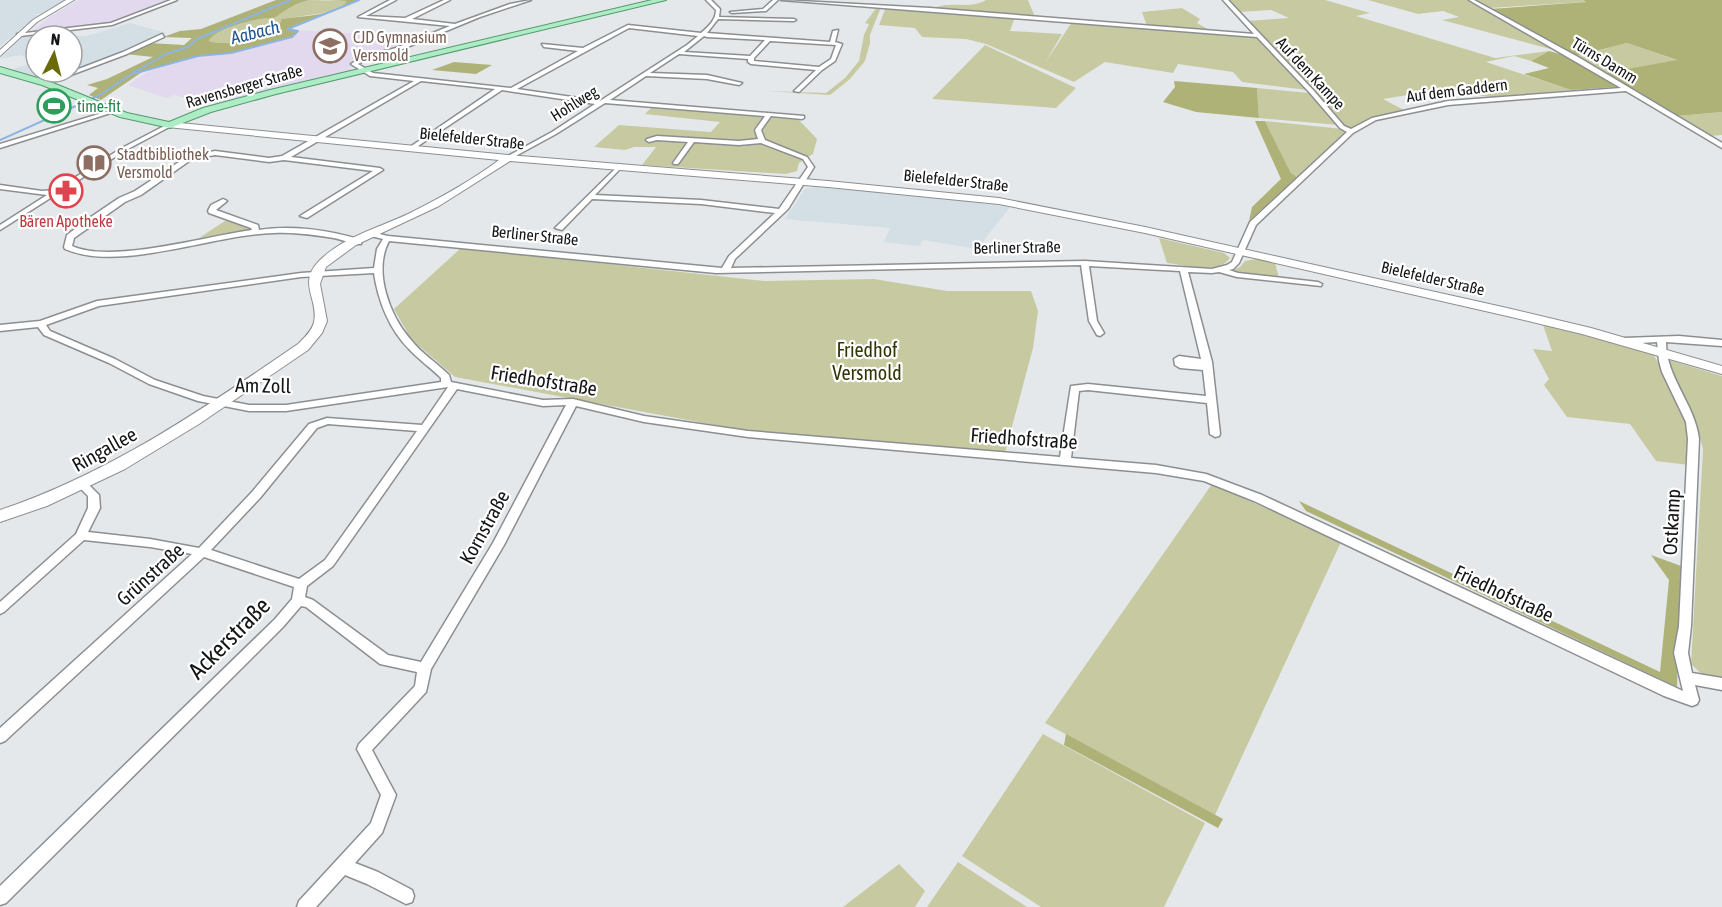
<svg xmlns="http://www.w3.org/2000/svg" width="1722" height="907" viewBox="0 0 1722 907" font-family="'Asap Condensed',sans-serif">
<rect width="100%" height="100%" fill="#e5e8eb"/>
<g fill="#d4dee5">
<path d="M0,0H65L41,14H31L39,15L0,46Z"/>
<path d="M130,23L167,33L81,69H87L54,82L12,69L36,62V72H72V36H36V59L20,55L0,59L25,35L86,36Z"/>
<path d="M815,187L946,198L1010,207L977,249L923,240L919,246L884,242L890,228L785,219L805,189Z"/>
</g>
<g fill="#e3d9ee">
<path d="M79,0H172L112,23L31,32L52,15Z"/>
<path d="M300,30L420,38L393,49L354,60L350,63L351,71L216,105L174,95L166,98L128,85L147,72L199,56L233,53L293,37Z"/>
</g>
<g fill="#c7caa1">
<path d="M310,0L347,1L346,4L329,12L283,19L278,27C258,35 231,48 209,41C214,29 249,21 261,19C266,18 272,19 276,17C287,9 296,3 310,0Z"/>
<path d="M986,0H1028L1035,17L933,9C948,0 970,10 986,0Z"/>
<path d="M1226,0H1325L1370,13L1356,16L1495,58L1549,51L1531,61L1514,56L1486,62L1571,90L1494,97L1433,91L1383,99L1404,110L1371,118L1354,128L1344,126L1333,111L1247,21L1289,18L1271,10L1238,12Z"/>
<path d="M1368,0H1468L1565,53L1442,20L1459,17L1443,11L1418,14Z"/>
<path d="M1474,0H1581L1585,2L1489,8Z"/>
<path d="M877,7H881L870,35V43L865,61L850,79L830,95L767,91L826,93L845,78L859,61L864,35L869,24L865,23Z"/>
<path d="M886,7L1015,17L1010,31L1062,34L1045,63L1072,22L1253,37L1259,39L1307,90L1242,82L1233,72L1178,64L1173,73L1105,62L1074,82L986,44L966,39L922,37L915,28L879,25Z"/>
<path d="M1182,8L1200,19L1197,23L1211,31L1147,26L1142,12Z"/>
<path d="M1627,43L1679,61L1605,73L1575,56Z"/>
<path d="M985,45L1076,88L1056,108L932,99Z"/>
<path d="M1257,88L1309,93L1338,125L1259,118Z"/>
<path d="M652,107L799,120L817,139L813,154L799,163L797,171L786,174L642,165L656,147H634L625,150L594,147L619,125L711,132L720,122L645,114Z"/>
<path d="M1722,112V135L1710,136L1677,116Z"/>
<path d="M1265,121L1343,129L1345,135L1297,177L1291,173Z"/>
<path d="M228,219L249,227V230L199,238Z"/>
<path d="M1159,238L1224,253L1230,258C1218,275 1185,265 1167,263Z"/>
<path d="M461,248L764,281L874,279L947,291H1031L1038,311L1033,348L1005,453L747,431L455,377L411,339L394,309Z"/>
<path d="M1257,259L1275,263L1279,278L1238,273L1233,270L1240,267L1245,261Z"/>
<path d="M1543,325L1644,350L1654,355L1685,419L1689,465L1656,461L1630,424L1567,417L1544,385L1549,379L1533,349L1552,351Z"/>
<path d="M1666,359L1722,376V679L1704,676L1691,664L1703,449L1696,421Z"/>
<path d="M1212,484L1341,542L1215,815L1045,723Z"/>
<path d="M1043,734L1205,823L1164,907H1041L962,856Z"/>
<path d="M958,862L1027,907H927Z"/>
<path d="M899,864L925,891L915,907H843Z"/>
</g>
<g fill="#aeb276">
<path d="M276,0H310C296,3 287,9 276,17C272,19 266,18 261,19C249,21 214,29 209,41C231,48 258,35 278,27L282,19C299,16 338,16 347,1L328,0H359C336,12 312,18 289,28L298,31L292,37L231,53L198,56L142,72L101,100L89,95L98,88L87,85L107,79L153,57L125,54L149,43L184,45L192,38L163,37L180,31L201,29Z"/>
<path d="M1582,0H1722V112L1677,116L1605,73L1677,60L1627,43L1575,56L1490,9L1586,2Z"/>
<path d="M1549,51L1571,57L1618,85L1615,87L1571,90L1524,74L1549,68L1531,61Z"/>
<path d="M454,62L492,65L476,74L432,70Z"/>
<path d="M1174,81L1257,88L1259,118L1196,112L1163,102L1175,87Z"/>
<path d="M1255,121H1265L1291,173L1297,177L1249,221L1252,207L1281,179Z"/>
<path d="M1299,501L1660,672L1669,580L1651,555L1681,566L1677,687L1306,511Z"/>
<path d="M1066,734L1223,819L1218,828L1064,745Z"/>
</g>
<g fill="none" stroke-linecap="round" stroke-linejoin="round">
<g stroke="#8eb4e4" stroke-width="2">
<path d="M136,73L198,56L231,53L292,37L298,31L288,29L359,0"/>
<path d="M0,140L100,95L136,71L166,54L188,47L197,39L290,0"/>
</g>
<g stroke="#8c8f91" stroke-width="3">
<g id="street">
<path d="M171,0H177L112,25L20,36L17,34L111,23Z"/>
<path d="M390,0H396L366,16L405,18L444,0H450L412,19L455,24L510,4L531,0L480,17L400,50L371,57L358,64L373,73L511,88L578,51L544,47L542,44L583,48L628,25L701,33C708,27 716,20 716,10L706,0H711L720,9L719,17L794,19L796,20L794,21L718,19L707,33L830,42L833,31L838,30L835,42L842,44L835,61L822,70L799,92L794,91L816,70L751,64L748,62V59L679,54L650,73L707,75L742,83L739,85L707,79L646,76L610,100L804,116V118L802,119L771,116L761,130L765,140L807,157L814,167L788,209L735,259L731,268L1085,261L1212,269L1227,265L1232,262L1250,222L1347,132L1340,128L1310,93L1257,37L781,0L930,8L1254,34L1223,0H1228L1314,91L1344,126L1351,129L1372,118L1448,101L1621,88L1469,0H1474L1578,57L1722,143V148L1626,91L1448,105L1376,120L1353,133L1256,225L1239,263L1233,269L1229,270L1238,273L1318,282L1322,284L1321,286L1237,277L1219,272L1212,273L1188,272L1212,362L1220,434L1219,436L1215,437L1210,434L1207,403L1088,390L1079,391L1071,458L1156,465L1206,474L1262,495L1683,691L1674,653L1679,626L1688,439L1686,422L1662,372L1659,361L1657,342L1624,344L1619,341L1624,338L1679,336L1722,340V346L1666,342C1666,378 1695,404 1699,439L1691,626L1688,653L1692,673L1722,678V690L1695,685L1699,700L1697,704L1692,706L1664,696L1254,501L1204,481L1156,473L748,437L644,422L576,406L504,545L431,669L426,692L372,750L396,795L382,833L355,863L378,872L412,890L414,896L412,902L406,904L367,884L345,875L316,907H297L299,901L371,823L381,795L357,749L359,744L415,686L417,672L380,664L306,607L301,606L283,627L6,903L0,905V886L275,619L292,599L294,587L204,557L5,741L0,743V728L192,554L150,547L84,540L4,612L0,614V602L76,534L88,508V496L78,486L79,483H87L99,495L100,508L88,532L150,539L199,548L252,492L309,424L327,418L422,425L448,387L286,411H249L198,401L149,384L109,363L44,335L38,327L0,331V325L40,321L97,301L301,273L374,268L377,249L383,239L371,236V232L388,236L722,268L729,256L775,213L701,204L592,199L562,230L555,228L618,166L621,168L620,169L595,195L701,200L779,209L808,167L803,159L761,143L739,145L694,142L678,164H674L673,163L688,142L657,140L649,142L646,140L647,139L657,136L739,141L758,139L755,130L765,116L605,103L556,134L510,159H506V157L552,132L595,104L502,90L412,150L409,148L410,147L495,89L421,81L291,157L380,168L383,170L307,218L300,216L373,171L284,160L269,162L215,155L192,159L141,195L125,202L74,238L72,246C111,264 207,236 252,230L251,228L209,213L208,211L211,205L223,199L227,201L216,210L258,225L259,230C292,225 330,230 361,240V244C352,244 343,240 334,238C314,235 294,232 274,233C215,234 119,273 65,249L64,247L67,235L85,221L119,198L135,191L188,156L215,151L269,158L282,156L414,81L370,76L351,64L362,57L396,48L450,26L358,17ZM629,28L698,36L687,45L600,101L517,89ZM704,36L707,37L765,40L750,56L684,52ZM770,41L836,45L831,59L819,67L754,61V58ZM389,241L716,273L1081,265L1089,321L1097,335L1100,336L1104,333L1097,321L1089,266L1180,271L1201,359L1179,356L1174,359L1175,365L1180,368L1203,370L1206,396L1088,384L1071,386L1060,457L748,431L644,416L573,399L543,400L451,382L449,375C437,363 422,354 411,340C389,315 373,271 389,241ZM374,273C378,300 389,329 409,349C419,360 431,368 441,378V382L286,405H249L203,396L155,380L115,359L50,331L46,325L99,306L301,277ZM457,389L543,406L566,405L493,543L421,662L388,655L313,600L305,597L307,586L333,566ZM328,424L417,431L325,560L299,579L211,550L260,498L317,428Z"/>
<path d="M773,0H778L766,11L732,13L730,12L763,9Z"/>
<path d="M162,34L164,37L127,54L47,84L42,83L123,52Z"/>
<path d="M112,110L117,111L0,148V144Z"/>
<path d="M168,124L173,125L126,150L0,230V225L47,195L0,189V185L42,191L55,190L122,148Z"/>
</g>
</g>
<g stroke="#8c8f91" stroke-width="2">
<g id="secondary">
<path d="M66,0H74L37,22L0,56V50L33,20Z"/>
<path d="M170,122L508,155L828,181L999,198L1145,227L1507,308L1591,328L1722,366V374L1582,334L1507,316L1145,233L999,204L828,187L510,161L439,206L356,245L326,267L320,284L327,321L322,333L308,350L199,424L125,469L47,506L0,522V510C110,473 203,409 298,344C304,338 312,331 314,322C319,299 297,284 319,261C343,237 378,228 408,214C440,198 471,181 499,160L167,127V123Z"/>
</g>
</g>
<g stroke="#54996e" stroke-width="2">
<path id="primary" d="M652,0H666L276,94L211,112L170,128L120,117L42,85L0,73V67L48,81L127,113L169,122L203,108L270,90Z"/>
</g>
<use href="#street" fill="#fff" fill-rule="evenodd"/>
<use href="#secondary" fill="#fff" fill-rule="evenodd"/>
<use href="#primary" fill="#adecc5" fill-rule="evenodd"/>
</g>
<defs>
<g id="school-ring" transform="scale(1.725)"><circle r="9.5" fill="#fff" stroke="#8d6e63" stroke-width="1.5"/><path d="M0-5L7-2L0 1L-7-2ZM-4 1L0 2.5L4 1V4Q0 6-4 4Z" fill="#8d6e63"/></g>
<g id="stadium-ring" transform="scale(1.725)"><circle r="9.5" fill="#fff" stroke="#2e9e5b" stroke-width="1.5"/><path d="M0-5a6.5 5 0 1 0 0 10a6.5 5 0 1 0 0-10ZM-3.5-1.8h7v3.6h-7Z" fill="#2e9e5b"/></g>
<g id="library-ring" transform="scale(1.725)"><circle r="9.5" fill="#fff" stroke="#8d6e63" stroke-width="1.5"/><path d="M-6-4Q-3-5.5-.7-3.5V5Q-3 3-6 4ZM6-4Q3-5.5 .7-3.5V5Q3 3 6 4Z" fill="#8d6e63"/></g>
<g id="pharmacy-ring" transform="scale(1.725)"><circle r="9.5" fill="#fff" stroke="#e0444e" stroke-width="1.5"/><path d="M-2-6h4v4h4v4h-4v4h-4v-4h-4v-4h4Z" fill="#e0444e"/></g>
</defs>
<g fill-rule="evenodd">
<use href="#school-ring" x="330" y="46"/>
<use href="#stadium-ring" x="54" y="106"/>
<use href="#library-ring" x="94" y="163"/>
<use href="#pharmacy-ring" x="66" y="191"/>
</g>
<g text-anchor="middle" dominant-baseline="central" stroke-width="4.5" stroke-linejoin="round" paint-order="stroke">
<g font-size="16" fill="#785e54" stroke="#fff" text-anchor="start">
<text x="353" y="37">CJD Gymnasium<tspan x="353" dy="18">Versmold</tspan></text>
<text x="117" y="154">Stadtbibliothek<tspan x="117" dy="18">Versmold</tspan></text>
</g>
<g font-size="16" fill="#141516" stroke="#fff">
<text transform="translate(1605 60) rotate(31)">Türns Damm</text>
<text transform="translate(1311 73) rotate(47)">Auf dem Kampe</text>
<text transform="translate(244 86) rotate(-16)">Ravensberger Straße</text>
<text transform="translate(1457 90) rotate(-7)">Auf dem Gaddern</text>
<text transform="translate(574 103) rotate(-32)">Hohlweg</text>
<text transform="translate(472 138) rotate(6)">Bielefelder Straße</text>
<text transform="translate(956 180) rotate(6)">Bielefelder Straße</text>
<text transform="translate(535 235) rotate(6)">Berliner Straße</text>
<text transform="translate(1017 247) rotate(-1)">Berliner Straße</text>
<text transform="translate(1433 278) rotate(13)">Bielefelder Straße</text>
</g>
<g font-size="16" fill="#27864d" stroke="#fff" text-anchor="start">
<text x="77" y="106">time-fit</text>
</g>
<g font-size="16" fill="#be3a42" stroke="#fff">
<text x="66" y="221">Bären Apotheke</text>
</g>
<g font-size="18" font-style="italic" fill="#235590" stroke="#fff">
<text transform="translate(255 32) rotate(-14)">Aabach</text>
</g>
<g font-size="20" fill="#333504" stroke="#fff">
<text x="867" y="349">Friedhof<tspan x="867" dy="23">Versmold</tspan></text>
</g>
<g font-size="20" fill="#141516" stroke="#fff">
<text transform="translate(544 380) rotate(9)">Friedhofstraße</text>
<text transform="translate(263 385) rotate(1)">Am Zoll</text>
<text transform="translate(1024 438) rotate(4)">Friedhofstraße</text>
<text transform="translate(104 449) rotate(-29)">Ringallee</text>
<text transform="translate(1671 522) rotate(-87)">Ostkamp</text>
<text transform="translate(484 527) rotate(-61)">Kornstraße</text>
<text transform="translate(150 574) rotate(-42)">Grünstraße</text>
<text transform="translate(1504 593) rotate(25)">Friedhofstraße</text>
</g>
<g font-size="24" fill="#141516" stroke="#fff">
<text transform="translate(229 638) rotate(-45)">Ackerstraße</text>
</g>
</g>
<g transform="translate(54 54) rotate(6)"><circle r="28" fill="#ffffff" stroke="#a1a1a2" stroke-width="1.5"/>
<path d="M0-4.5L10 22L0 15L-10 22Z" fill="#6b6a08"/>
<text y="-9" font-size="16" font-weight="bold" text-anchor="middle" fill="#141516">N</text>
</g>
</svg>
